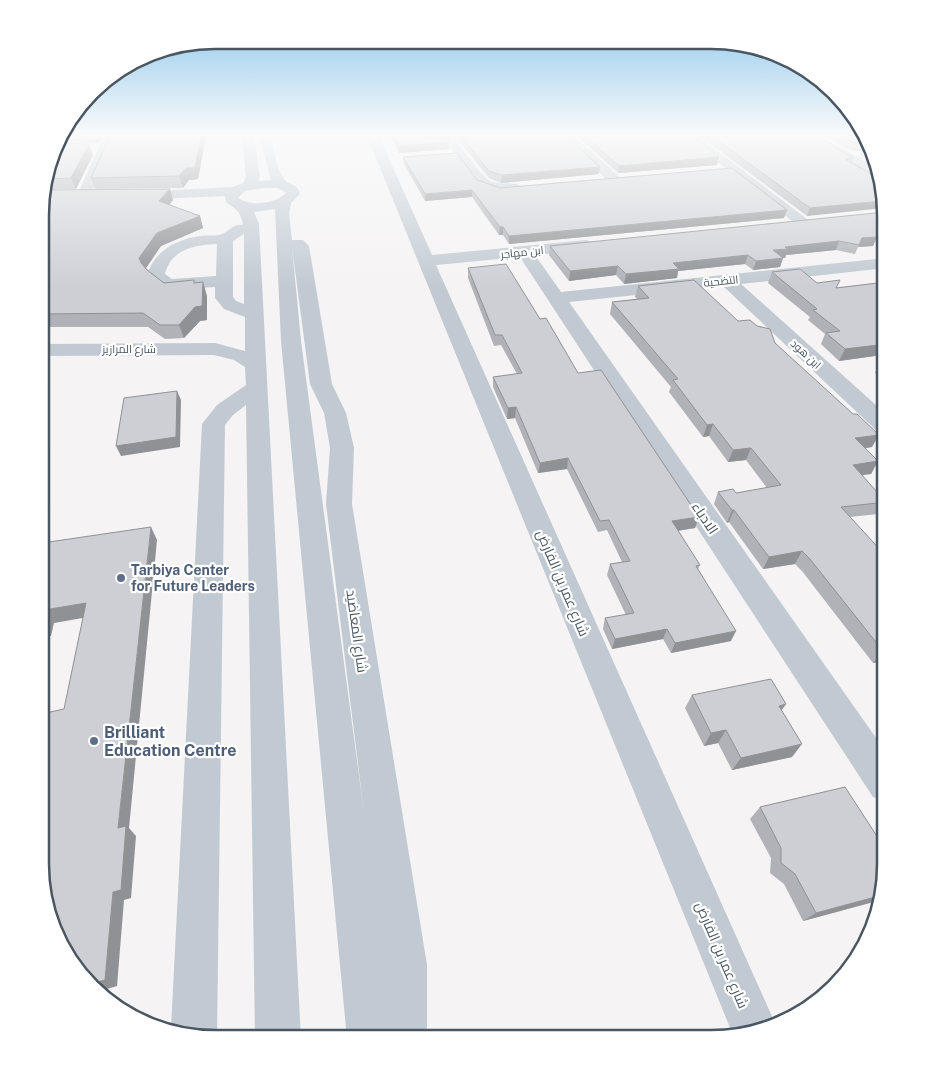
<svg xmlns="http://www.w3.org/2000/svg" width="926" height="1079" viewBox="0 0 926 1079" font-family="'Public Sans',Cairo,sans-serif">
<rect width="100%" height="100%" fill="#f5f3f3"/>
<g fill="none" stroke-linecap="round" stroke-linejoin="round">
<g fill="#c1cad2" fill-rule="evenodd">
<path d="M104,136H116L93,190L86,199H76L74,196L80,189Z"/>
<path d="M242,136H254L260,177L258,181L271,180L259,136H271C274,149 276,167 284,179C289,186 298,183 300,194L291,203L289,214L292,240H303L309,246L332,384L346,413L354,448L352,504L427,965V1027L424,1039H347L281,341L275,209L254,212L259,224L301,1039H255L246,405L233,415L225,425L217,1036L216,1039H203L171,1028L202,424L217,405L246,385L245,367L234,360L214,355L42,356L43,344L215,343L245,351V317L224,309L215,298V287C193,288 162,296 147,275C154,251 177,239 200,236C206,235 213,236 219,235C228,233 233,223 243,225C241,212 236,209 226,202L225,196L135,200L130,199L128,196L130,193L135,192L233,187L243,183L246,177ZM265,188H278L286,193C274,204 252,207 238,198L245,191ZM244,234V304L236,301L233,297V241ZM217,244L216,276L172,279L165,274C171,249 195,245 217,244ZM292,247L310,384L324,413L330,448L326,504L364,813L301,341Z"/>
<path d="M367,136H379L432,255L586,240L592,242L594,245L592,248L586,250L535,255L561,292L886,258V268L741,284L886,414V434L878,432L723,286L569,302L886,752V802L873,797L520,257L436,265L775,1023L733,1035Z"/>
<path d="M442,136H454C461,146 480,175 489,180C499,187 516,179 523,188L516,192L500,193L478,186Z"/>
<path d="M561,136H574L619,176L621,179L619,182H609Z"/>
<path d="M685,136H698L807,219L810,222L807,225H797Z"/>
<path d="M807,136H821L873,166L876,177L870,176Z"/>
</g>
</g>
<g fill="#b0b2b7">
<path d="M60,136H103L99,143L58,142Z"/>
<path d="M110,136H206L198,179L189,180L183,188L95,189L91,178Z"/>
<path d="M391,136H445L449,149L399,153Z"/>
<path d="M455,136H566L600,167L599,174L501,183L489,178Z"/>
<path d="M577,136H693L717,165L618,173Z"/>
<path d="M700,136H817L853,158L852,163L807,216Z"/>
<path d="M825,136H865L869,153L848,149Z"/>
<path d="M58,143L93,155L76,189L43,190V181Z"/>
<path d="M403,157L500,188L784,218L509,244L503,235H499L472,197L425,201L404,164Z"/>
<path d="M43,190L173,200L169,205L200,216L203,228L161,246L146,268L164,283H195L207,296V320L200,321L184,338L165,339L148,327H43Z"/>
<path d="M885,212L873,246L858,247L855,254L836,250L786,255L785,258H783L780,267L753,270L745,264L678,271L677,278L624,284L616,275L569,281L549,255L550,246Z"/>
<path d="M468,268L540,319L578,373L699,517L695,528L678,531L700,565L698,569L731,641L671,653L663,639L612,649L603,629L605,618L626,615L607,575L610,564L622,562L607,530L598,532L567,469L538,473L515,418L507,419L493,387V377L517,374L501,345L494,346L468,278Z"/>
<path d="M772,272L836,288L886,282V381L875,373L882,355L839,361L821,344L825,334L808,320L810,317L768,283Z"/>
<path d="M638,286L738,321L775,343L872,447L865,448L878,461L871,474L862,475L886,502L878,514L850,517L884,554H886V670L879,662L873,663L802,571L795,564L763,569L729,522L727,523L714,504L718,492L736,493L767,488L746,460L728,462L709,436L703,437L669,392L671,387L610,314L612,302L637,299L635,297Z"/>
<path d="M692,695L782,711L792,757L732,770L718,743L704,746L685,708Z"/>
<path d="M760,807L886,876L877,901L803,921L784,884L770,873L771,858L750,819Z"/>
<path d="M850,966H852L838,978L836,973Z"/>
</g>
<g fill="#909195">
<path d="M96,136H103L99,143Z"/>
<path d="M201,136H206L198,179L189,180L183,188L179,176Z"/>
<path d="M449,142V149L399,153V146Z"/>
<path d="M89,144L93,155L76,189L71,178Z"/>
<path d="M719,157L717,165L618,173L619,166Z"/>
<path d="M600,167L599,174L501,183L502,175Z"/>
<path d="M170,189L173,200L163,213L159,201Z"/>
<path d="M472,190V197L425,201V194Z"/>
<path d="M882,201L884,208L807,216L810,208Z"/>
<path d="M787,210L784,218L509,244V236Z"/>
<path d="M200,216L203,228L161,246L144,271L139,258L157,233Z"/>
<path d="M886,219L873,246L858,247L855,254L862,238Z"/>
<path d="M500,227H503V235H499Z"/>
<path d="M839,241L836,250L786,255L785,258L770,259L773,250L785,247Z"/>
<path d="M748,255L745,264L678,271L677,278L624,284L626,274L673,263Z"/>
<path d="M783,258L780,267L753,270L756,261Z"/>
<path d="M618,266L616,275L569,281L570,271Z"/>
<path d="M203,282L207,296V320L200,321L184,338L179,325Z"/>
<path d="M886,344V347L882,355L839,361L845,349Z"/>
<path d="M177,391L181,400L180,447L121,456L116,446Z"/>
<path d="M516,407L515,418L507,419L508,408Z"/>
<path d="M713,424L709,436L703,437L707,425Z"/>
<path d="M879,435L872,447L848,451L855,438Z"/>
<path d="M751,448L746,460L728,462L733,450Z"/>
<path d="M568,458L567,469L538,473L540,463Z"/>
<path d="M878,461L871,474L846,477L853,465Z"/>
<path d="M732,510H734L729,522L727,523Z"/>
<path d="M699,517L695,528L668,532L672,521Z"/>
<path d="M151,527L157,540L129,828L136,836L131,898L124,900L117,986L100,991L93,983L118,828Z"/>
<path d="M802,551L795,564L763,569L769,557Z"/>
<path d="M86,603L94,616L54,623L51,636L41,638V624L44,610Z"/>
<path d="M667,629L663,639L612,649L615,639Z"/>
<path d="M736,631L731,641L671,653L675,643Z"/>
<path d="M883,651H886V654L879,662L873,663Z"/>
<path d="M786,704L777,717L779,706Z"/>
<path d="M726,730L718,743L704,746L711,733Z"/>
<path d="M802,744L792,757L732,770L741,758Z"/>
<path d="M879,896L877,901L803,921L816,913Z"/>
</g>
<g fill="#cdcfd5" stroke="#909195">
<path d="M110,136H201L195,168H186L179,176L91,178Z"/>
<path d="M394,136H445L449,142L399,146Z"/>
<path d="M461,136H566L600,167L502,175L489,171Z"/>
<path d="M585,136H693L719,157L619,166Z"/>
<path d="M712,136H817L853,158L845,159L876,177L882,201L810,208Z"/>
<path d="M840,136H865L867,145L851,142Z"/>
<path d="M58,143L89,144L71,178L44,179Z"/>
<path d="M457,153L477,180L500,188L732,168L787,210L509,236L503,227H500L472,190L425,194L403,157Z"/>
<path d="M170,189L159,201L200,216L157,233L139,258L141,263L147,270L164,283L194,280V283L203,282L202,306L195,307L179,325H160L143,313L43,314V190Z"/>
<path d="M885,212L886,219L877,237L862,238L859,245L839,241L785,247L788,249L773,250L783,258L756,261L748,255L673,263L679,269L626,274L618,266L570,271L550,246Z"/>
<path d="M506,264L540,319L546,318L578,373L601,370L699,517L672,521L700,565L696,566L736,631L675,643L667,629L615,639L605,618L634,613L610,564L630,561L609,520L600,521L568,458L540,463L516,407L508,408L493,377L522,373L502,335H495L468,268Z"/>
<path d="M800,269L817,283L840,280L836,288L886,282V344L845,349L826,333L840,331L813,310L817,309L772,272Z"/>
<path d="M694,280L738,321L750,320L757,326L770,329L775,343L853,414H857L879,435L855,438L878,461L853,465L886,502L841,507L884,554H886V651H883L810,559L802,551L769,557L734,510H732L718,492L733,489L736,493L781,485L751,448L733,450L713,424L707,425L673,380L678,379L612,302L649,298L638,286Z"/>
<path d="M886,348V365L880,362Z"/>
<path d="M177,391L176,437L116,446L124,398Z"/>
<path d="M151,527L118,828L126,826L121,890L113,892L105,980L93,983L64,952L40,865L41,715V714L64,709L86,603L44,610L41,624L42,543Z"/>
<path d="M771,679L786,704L779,706L802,744L741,758L726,730L711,733L692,695Z"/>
<path d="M845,787L886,850V876L879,896L816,913L795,874L781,863V848L760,807Z"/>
</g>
<linearGradient id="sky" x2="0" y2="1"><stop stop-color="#85c3ea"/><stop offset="0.47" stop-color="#fafafa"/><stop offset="1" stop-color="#fafafa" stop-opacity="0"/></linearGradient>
<rect width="926" height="287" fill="url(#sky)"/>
<g fill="#5c6f8a" stroke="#fff" stroke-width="2">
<circle cx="121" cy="578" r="5"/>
<circle cx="94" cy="741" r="5"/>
</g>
<g text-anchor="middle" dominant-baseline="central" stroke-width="4.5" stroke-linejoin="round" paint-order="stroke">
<g font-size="11" fill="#4a5661" stroke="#fff">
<text transform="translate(522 252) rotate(-6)">ابن مهاجر</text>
<text transform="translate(721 281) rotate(-6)">التضحية</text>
<text x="129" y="349">شارع المرازيز</text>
<text transform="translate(806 354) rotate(43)">ابن هود</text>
</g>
<g font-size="14" fill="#4a5661" stroke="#fff">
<text transform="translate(705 518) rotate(56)">الادباء</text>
<text transform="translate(563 583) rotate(67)">شارع عمر بن الفارض</text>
<text transform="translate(357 631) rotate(82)">شارع المعاضيد</text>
<text transform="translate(722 955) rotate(67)">شارع عمر بن الفارض</text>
</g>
<g font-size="14" font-weight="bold" fill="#4e5e75" stroke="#fff" text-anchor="start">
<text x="131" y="570">Tarbiya Center<tspan x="131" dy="16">for Future Leaders</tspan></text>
</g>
<g font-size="16" font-weight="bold" fill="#4e5e75" stroke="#fff" text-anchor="start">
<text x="104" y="732">Brilliant<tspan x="104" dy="18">Education Centre</tspan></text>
</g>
</g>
<path d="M0 0H926V1079H0ZM215 49H711A166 166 0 0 1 877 215V864A166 166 0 0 1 711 1030H215A166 166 0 0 1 49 864V215A166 166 0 0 1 215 49Z" fill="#fff" fill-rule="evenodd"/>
<path fill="none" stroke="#4a5661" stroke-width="2.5" d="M215 49H711A166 166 0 0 1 877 215V864A166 166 0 0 1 711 1030H215A166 166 0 0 1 49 864V215A166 166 0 0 1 215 49Z"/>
</svg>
